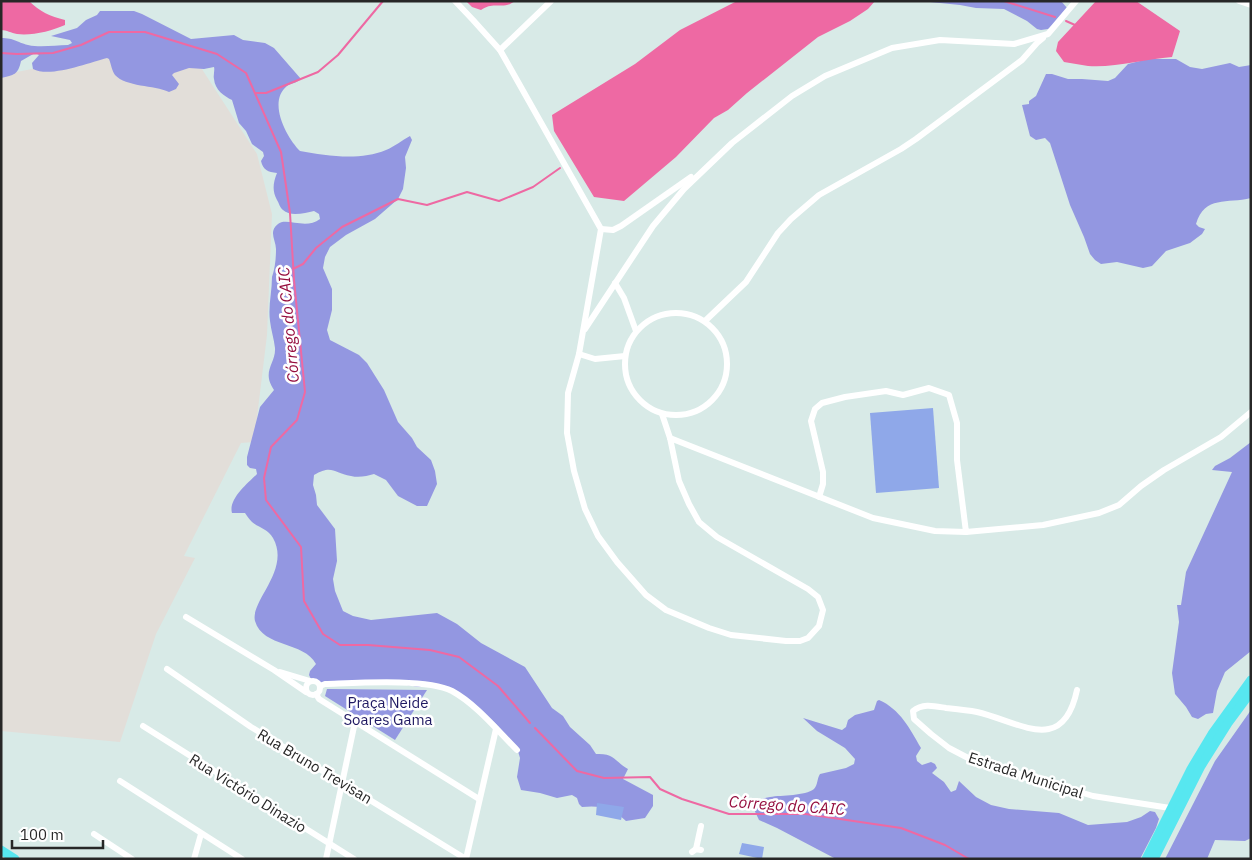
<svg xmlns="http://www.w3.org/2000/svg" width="1252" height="860" viewBox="0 0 1252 860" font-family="'IBM Plex Sans',sans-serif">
<rect width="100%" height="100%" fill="#d8eae7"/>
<path fill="#e2ded9" d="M135,49L198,63L257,154L272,214L267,335L254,442L241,443L184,556L195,558L156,634L120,742L1,731V75Z"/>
<g fill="#9397e1">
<path d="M920,1H1061L1068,9L1055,24L1048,29L1041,30L1037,29L1027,21L1004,9L976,8L960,5Z"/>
<path d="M100,11H134L142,14L191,39L234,35L243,40L265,43L274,48L301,79C297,83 291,83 287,86C267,102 287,138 300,151C327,156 360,161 386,150C394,147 402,140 410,136L412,140L405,157L406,168L403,189L398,199L375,219L346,235L330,247L325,257L323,268L332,289V310L327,330L330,340L359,355L367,363L384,390L398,422L412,438L417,447L431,460L435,471L437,484L427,506H417L398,496L386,480L374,474C367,476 359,478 351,476C334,473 332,464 314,475L313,485L316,495L317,505L335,529L337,561L333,579L335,591L343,611L353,616L371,620L437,613L457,624L481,643L525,667L552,708L563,716L570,727L590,745L596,754C615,753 614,761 628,769L623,779L653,795V806L645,818L626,821C613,808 600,805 582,807L579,804L577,798L572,795L557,798L540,793L521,790L517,777L520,758L517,748L496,724L472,702L440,687H419L376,680L317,683L312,681L309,675L310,671L316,664C304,641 263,648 255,621C250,601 291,570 273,538C268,529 259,528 252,522C249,519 247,516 245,513H232C228,499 248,483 257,474L256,469L250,468L247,465V457L260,407L274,390C261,371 276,364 275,348C274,339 271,330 270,321C268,306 272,292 272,277C275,268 276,259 276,249C276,240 268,232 278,224C286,217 306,230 320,219L319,214L314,211C305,213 290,217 283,210C280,208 279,203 277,200C272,191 273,183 277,173C268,172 263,170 261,161L264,156L263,152L252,144L246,131L239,123L232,100C224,96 215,90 214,79C213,75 215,71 214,67L204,69L189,68L174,73L172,75L179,84L176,89L169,92C154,85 126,87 115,75C112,71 111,64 109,59L107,58C88,63 50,78 33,69L32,63L39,55L35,53L21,61C18,75 14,75 1,78V38C15,38 16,42 28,45C41,48 55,45 68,45L72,43L70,40L51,36L77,28L86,20L97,15Z"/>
<path d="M1148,59H1176L1190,67L1202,69L1230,63L1239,67L1251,65V198C1227,204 1205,195 1196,224L1199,227L1205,229L1202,234L1190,243L1166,251L1152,266L1143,268L1117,262L1101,264L1095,260L1090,254L1084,237L1070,205L1050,143L1045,138L1036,140L1030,136L1022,105L1029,104V101L1036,96L1046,74H1052L1068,79H1082L1108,81L1115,78L1128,64Z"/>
<path d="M1251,442V651L1225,672L1217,691L1213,713L1206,714L1198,719L1192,717L1186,707L1175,694L1172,673L1179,622L1177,605H1181L1186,572L1232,472L1212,470L1215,466L1230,458Z"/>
<path d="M327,689H331L427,690L395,740L325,696Z"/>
<path d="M879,700C900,709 910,729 921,748L916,756L917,761L922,765L931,762L935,764L937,768L932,773L944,782L951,792L956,790L959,781L976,797L991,805L1009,809L1059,813L1088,825L1127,822L1141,817L1150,811L1155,812L1159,819L1156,828L1140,859H836L777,828L759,820L751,803C757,801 764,798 770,797C782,795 805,796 814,789C818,785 817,778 820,774L846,768L854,764L855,759L845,748L817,731L803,718L842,730L846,727L848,720L855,715L874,710L877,701Z"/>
<path d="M1251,710V838L1245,841L1215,840L1207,859H1165L1215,761Z"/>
</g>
<g fill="#8fa8e9">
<path d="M933,408L939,488L876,493L870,413Z"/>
<path d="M597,803L624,807L621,820L596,815Z"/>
<path d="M742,843L764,847L762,859L739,854Z"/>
</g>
<g fill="#ee69a3">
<path d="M1,1H29C40,12 50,16 65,20V25C52,31 31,36 17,34C11,33 7,30 1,30Z"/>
<path d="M466,1H515C502,11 495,0 481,10L472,7Z"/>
<path d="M737,1H875L868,9L850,21L818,37L747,93L728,110L714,118L676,157L624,201L594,197L554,131L552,115L635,64L680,30Z"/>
<path d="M1096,1H1136L1180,31L1172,57C1145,59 1115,68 1088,66C1080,65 1072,63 1064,62L1056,51L1058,42Z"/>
</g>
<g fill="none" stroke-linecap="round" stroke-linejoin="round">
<g stroke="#ee69a3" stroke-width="2">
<path d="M1004,1L1055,17"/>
<path d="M1066,21L1075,25"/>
<path d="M1,53L17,54L53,53L81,45L109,32H145L217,54L246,73L281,152L290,213L294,280L305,392L297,420L271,447L264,478L266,500L301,547L304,601L323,634L340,645H368L430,650L459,657L498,686L530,723"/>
<path d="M256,93H266L318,72L338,55L383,1"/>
<path d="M293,269L303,264L316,248L342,227L398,199L427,205L467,192L499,201L533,187L560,168"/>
<path d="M535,728L577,771L604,778L650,777L660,789L682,799L729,814H806L901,828L945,845L969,859"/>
</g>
<g stroke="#fff" stroke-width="6">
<path d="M455,1L473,20L500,50L601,229L579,354L568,393L567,433L574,471L585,509L598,536L617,562L646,595L666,610L709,628L731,635L786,641H800L808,638L819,626L823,610L818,597L808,589L717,537L699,522L689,504L679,481L670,438L662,414"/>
<path d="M1239,1L1251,5"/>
<path d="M500,50L551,1"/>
<path d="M601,229L613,230L621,226L691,177"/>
<path d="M615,283L624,298L636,331"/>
<circle cx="676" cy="364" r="51"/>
<path d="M705,321L746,282L778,233L791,219L819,195L901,149L916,139L1022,60L1037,43L1043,38"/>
<path d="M585,329L653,226L684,189L732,143L792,96L825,76L892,48L940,40L1014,44L1048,34L1076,1"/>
<path d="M579,354L595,359L625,356"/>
<path d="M670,438L873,518L935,531L966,532"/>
<path d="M819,497L823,484V472L811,421L815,409L822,403L845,397L886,391L903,395L929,388L949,395L957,423V460L966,532L1043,525L1099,513L1119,505L1141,486L1164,470L1221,437L1251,412"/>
<path d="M186,617L274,670L306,692"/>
<path d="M167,669L251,727L466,859"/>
<path d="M280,672L310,681"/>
<circle cx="313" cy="688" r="7"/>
<path d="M320,686L325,684C356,683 426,678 452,691C476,704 498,731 517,750"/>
<path d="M1077,690C1063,756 1020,722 977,712C967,710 956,709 946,708C934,706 923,703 913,711L914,719L931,734L949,748L970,759L1093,796L1170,808"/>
<path d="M316,694L319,699L479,799"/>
<path d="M143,726L354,859"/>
<path d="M120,781L242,859"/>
<path d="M94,834L132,859"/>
<path d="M696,849L701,826"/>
<path d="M692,852L696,849L701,850"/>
<path d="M194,859L201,834"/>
<path d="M326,859L355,722"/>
<path d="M466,859L496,729"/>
</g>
<g stroke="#57e7f0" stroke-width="9">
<path d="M1,850L15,859"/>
<path d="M1146,859L1191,769L1212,734L1251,680"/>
<path d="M1154,859L1201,766L1228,723L1251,692"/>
</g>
</g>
<g text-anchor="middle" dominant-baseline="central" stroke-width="5" stroke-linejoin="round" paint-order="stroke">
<g font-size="15" fill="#1f1962" stroke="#fff">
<text x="388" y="702">Praça Neide<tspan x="388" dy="17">Soares Gama</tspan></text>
</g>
<g font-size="15" fill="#272727" stroke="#fff">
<text transform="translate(315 766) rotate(31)">Rua Bruno Trevisan</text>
<text transform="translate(1026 775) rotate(18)">Estrada Municipal</text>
<text transform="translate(248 793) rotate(32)">Rua Victório Dinazio</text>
</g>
<g font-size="16" font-style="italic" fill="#950d3e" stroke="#fff">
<text transform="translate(288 325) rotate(-95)">Córrego do CAIC</text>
<text transform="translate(787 805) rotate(4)">Córrego do CAIC</text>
</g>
</g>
<rect width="1252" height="860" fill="none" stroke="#272727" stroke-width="5"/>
<path d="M12 840v8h91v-8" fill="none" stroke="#272727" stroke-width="2.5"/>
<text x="20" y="840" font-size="15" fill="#272727" stroke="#ffffff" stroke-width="4" paint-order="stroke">100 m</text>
</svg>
